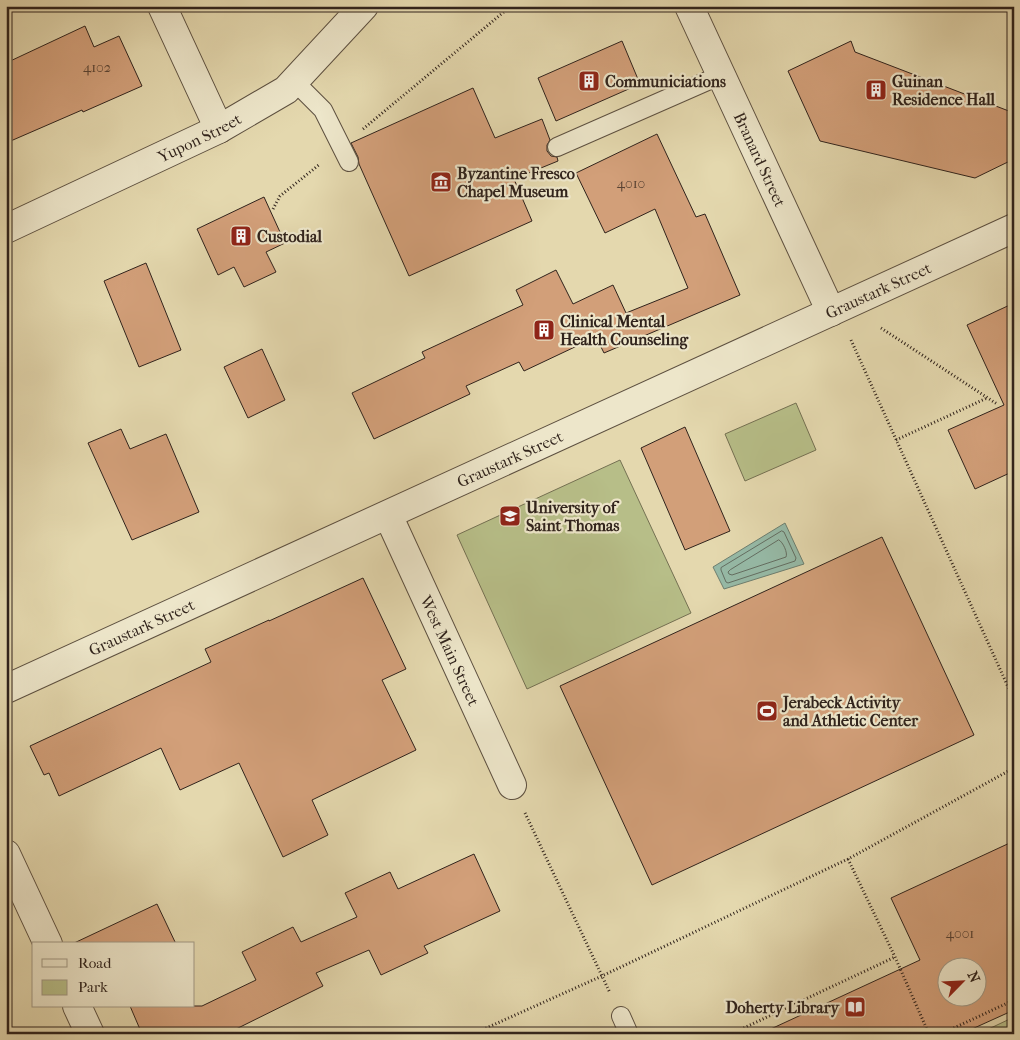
<svg xmlns="http://www.w3.org/2000/svg" width="1020" height="1040" viewBox="0 0 1020 1040" font-family="'IM FELL French Canon',serif">
<rect width="100%" height="100%" fill="#e4d8ae"/>
<filter id="stains"><feTurbulence type="fractalNoise" baseFrequency=".004" numOctaves="4"/><feColorMatrix values="0 0 0 0 .2 0 0 0 0 .09 0 0 0 0 .02 0 0 0 .5 -.17"/></filter>
<radialGradient id="worn" r=".72"><stop offset=".6" stop-color="#630" stop-opacity="0"/><stop offset="1" stop-color="#630" stop-opacity=".3"/></radialGradient>
<g fill="#b7be88" stroke="#747052">
<path d="M796,403L816,450L745,481L725,434Z"/>
<path d="M620,460L691,613L527,689L457,535Z"/>
<path d="M1014,1017V1034H978Z"/>
</g>
<path fill="#96baa7" stroke="#6d7e6f" d="M785,523L804,564L724,589L713,567Z"/>
<g fill="none" stroke-linecap="round" stroke-linejoin="round">
<g stroke="#636e62" stroke-width="1">
<path d="M782,531L784,532L796,558L795,561L728,583L726,582L721,570V568Z"/>
<path d="M779,540C783,542 788,553 786,557L732,575L729,574L728,572L730,570Z"/>
</g>
</g>
<g fill="#d29f79" stroke="#30231c" fill-rule="evenodd">
<path d="M85,26L94,47L119,36L142,86L83,112L82,110L6,143V63Z"/>
<path d="M622,41L640,84L556,121L538,78Z"/>
<path d="M851,41L855,52L1014,113V159L975,178L820,141L788,71Z"/>
<path d="M473,88L495,138L542,119L550,140L547,145V151L551,156L557,157L558,161L514,179L532,221L409,276L359,164L358,157L351,143Z"/>
<path d="M657,134L696,217L705,214L740,295L604,353L596,337L524,371L519,362L466,386L470,394L374,439L352,393L425,358L422,352L523,305L516,290L556,270L573,304L613,285L626,313L688,288L655,209L605,233L576,173Z"/>
<path d="M264,197L285,243L266,252L276,272L244,287L234,267L218,275L197,229Z"/>
<path d="M146,263L181,350L139,367L104,281Z"/>
<path d="M1014,303V471L975,489L948,430L1004,405L967,325Z"/>
<path d="M262,349L285,400L248,418L224,367Z"/>
<path d="M685,427L730,531L685,550L641,448Z"/>
<path d="M121,429L130,449L166,434L199,512L132,540L88,443Z"/>
<path d="M882,537L974,735L652,885L560,686Z"/>
<path d="M363,578L406,669L382,680L416,750L312,800L328,835L283,857L239,763L180,790L161,748L59,796L49,773L44,775L30,746L211,662L205,649L269,620V621Z"/>
<path d="M1014,841V1010L961,1034H760L920,960L891,898ZM948,968H978V998H948Z"/>
<path d="M474,854L500,911L424,946L428,953L381,975L369,950L316,973L323,986L226,1034H142L130,1006H202L256,980L242,952L293,927L301,942L357,917L345,893L390,872L398,889Z"/>
<path d="M157,904L176,944H72Z"/>
</g>
<g fill="none" stroke-linecap="round" stroke-linejoin="round">
<g stroke="#5d5040" stroke-width="20">
<g id="service">
<path d="M294,81L323,110L349,162"/>
<path d="M557,147L721,75"/>
<path d="M621,1016L629,1034"/>
</g>
</g>
<g stroke="#5d5040" stroke-width="30">
<g id="minor">
<path d="M162,6L219,129"/>
<path id="s1" d="M689,6L831,312"/>
<path id="s2" d="M6,229L219,129L286,90L364,6"/>
<path id="s3" d="M388,515L512,785"/>
<path d="M6,854L48,944"/>
<path d="M77,1006L90,1034"/>
</g>
</g>
<g stroke="#5d5040" stroke-width="30">
<g id="tertiary">
<path id="s4" d="M6,689L1014,228"/>
</g>
</g>
<g stroke="#30231c" stroke-width="3" stroke-dasharray="1 2.5" stroke-linecap="butt">
<path d="M363,129L511,6"/>
<path d="M273,209L280,196L320,164"/>
<path d="M881,328L997,404"/>
<path d="M851,340L1014,700"/>
<path d="M896,440L987,398"/>
<path d="M525,813L610,993"/>
<path d="M848,859L895,957L929,1034"/>
<path d="M473,1034L602,976L848,859L1014,768"/>
<path d="M731,1034L895,957"/>
<path d="M941,1034L1014,1000"/>
</g>
<use href="#service" stroke="#ede6ca" stroke-width="18"/>
<use href="#minor" stroke="#ede6ca" stroke-width="28"/>
<use href="#tertiary" stroke="#ede6ca" stroke-width="28"/>
</g>
<defs>
<g id="building-square" transform="scale(1.125)"><rect x="-9" y="-9" width="18" height="18" rx="4" fill="#8f2418" stroke="#ede6ca"/><path d="M-4-6H4V6H1V3H-1V6H-4ZM-2.5-4.3h1.7v1.8h-1.7ZM.8-4.3h1.7v1.8H.8ZM-2.5-1h1.7V.8h-1.7ZM.8-1h1.7V.8H.8Z" fill="#fff"/></g>
<g id="museum-square" transform="scale(1.125)"><rect x="-9" y="-9" width="18" height="18" rx="4" fill="#8f2418" stroke="#ede6ca"/><path d="M0-6L6-3V-2H-6V-3ZM-5-1h2V3h-2ZM-1-1h2V3h-2ZM3-1h2V3H3ZM-6 4H6V6H-6Z" fill="#fff"/></g>
<g id="university-square" transform="scale(1.125)"><rect x="-9" y="-9" width="18" height="18" rx="4" fill="#8f2418" stroke="#ede6ca"/><path d="M0-5L7-2L0 1L-7-2ZM-4 1L0 2.5L4 1V4Q0 6-4 4Z" fill="#fff"/></g>
<g id="stadium-square" transform="scale(1.125)"><rect x="-9" y="-9" width="18" height="18" rx="4" fill="#8f2418" stroke="#ede6ca"/><path d="M0-5a6.5 5 0 1 0 0 10a6.5 5 0 1 0 0-10ZM-3.5-1.8h7v3.6h-7Z" fill="#fff"/></g>
<g id="library-square" transform="scale(1.125)"><rect x="-9" y="-9" width="18" height="18" rx="4" fill="#8f2418" stroke="#ede6ca"/><path d="M-6-4Q-3-5.5-.7-3.5V5Q-3 3-6 4ZM6-4Q3-5.5 .7-3.5V5Q3 3 6 4Z" fill="#fff"/></g>
</defs>
<g fill-rule="evenodd">
<use href="#building-square" x="589" y="81"/>
<use href="#building-square" x="876" y="90"/>
<use href="#museum-square" x="441" y="182"/>
<use href="#building-square" x="241" y="236"/>
<use href="#building-square" x="544" y="330"/>
<use href="#university-square" x="510" y="516"/>
<use href="#stadium-square" x="767" y="711"/>
<use href="#library-square" x="855" y="1007"/>
</g>
<g text-anchor="middle" dominant-baseline="central" stroke-width="4.5" stroke-linejoin="round" paint-order="stroke">
<g font-size="14" fill="#584233">
<text x="97" y="67">4102</text>
<text x="631" y="183">4010</text>
<text x="960" y="933">4001</text>
</g>
<g font-size="16" font-weight="bold" fill="#30231c" stroke="#ede6ca" text-anchor="start">
<text x="605" y="81">Communiciations</text>
<text x="892" y="81">Guinan<tspan x="892" dy="18">Residence Hall</tspan></text>
<text x="457" y="173">Byzantine Fresco<tspan x="457" dy="18">Chapel Museum</tspan></text>
<text x="257" y="236">Custodial</text>
<text x="560" y="321">Clinical Mental<tspan x="560" dy="18">Health Counseling</tspan></text>
<text x="526" y="507">University of<tspan x="526" dy="18">Saint Thomas</tspan></text>
<text x="783" y="702">Jerabeck Activity<tspan x="783" dy="18">and Athletic Center</tspan></text>
<text x="839" y="1007" text-anchor="end">Doherty Library</text>
</g>
<g font-size="16" fill="#30231c" stroke="#ede6ca">
<text stroke="none"><textPath href="#s2" startOffset="214">Yupon Street</textPath></text>
<text stroke="none"><textPath href="#s1" startOffset="169">Branard Street</textPath></text>
<text stroke="none"><textPath href="#s4" startOffset="959">Graustark Street</textPath></text>
<text stroke="none"><textPath href="#s4" startOffset="554">Graustark Street</textPath></text>
<text stroke="none"><textPath href="#s4" startOffset="149">Graustark Street</textPath></text>
<text stroke="none"><textPath href="#s3" startOffset="149">West Main Street</textPath></text>
</g>
</g>
<rect width="1020" height="1040" fill="none" stroke="#e4d8ae" stroke-width="25"/>
<rect x="8" y="8" width="1005" height="1025" fill="none" stroke="#30231c" stroke-width="2.5"/>
<rect x="12" y="12" width="995" height="1015" fill="none" stroke="#30231c"/>
<rect x="32" y="942" width="162" height="65" fill="#ede6ca" stroke="#a19884"/>
<rect x="42" y="959" width="25" height="8" fill="#ede6ca" stroke="#a19884"/>
<text x="78" y="968" font-size="15" fill="#30231c">Road</text>
<rect x="42" y="980" width="25" height="15" fill="#b7be88" stroke="#a19884"/>
<text x="78" y="992" font-size="15" fill="#30231c">Park</text>
<g transform="translate(962 982) rotate(66)"><circle r="24" fill="#ede6ca" stroke="#a19884"/>
<path d="M0-4L9 19L0 12L-9 19Z" fill="#8f2418"/>
<text y="-8" font-size="14" font-weight="bold" text-anchor="middle" fill="#30231c">N</text>
</g>
<rect width="100%" height="100%" filter="url(#stains)"/>
<rect width="100%" height="100%" fill="url(#worn)"/>
</svg>
